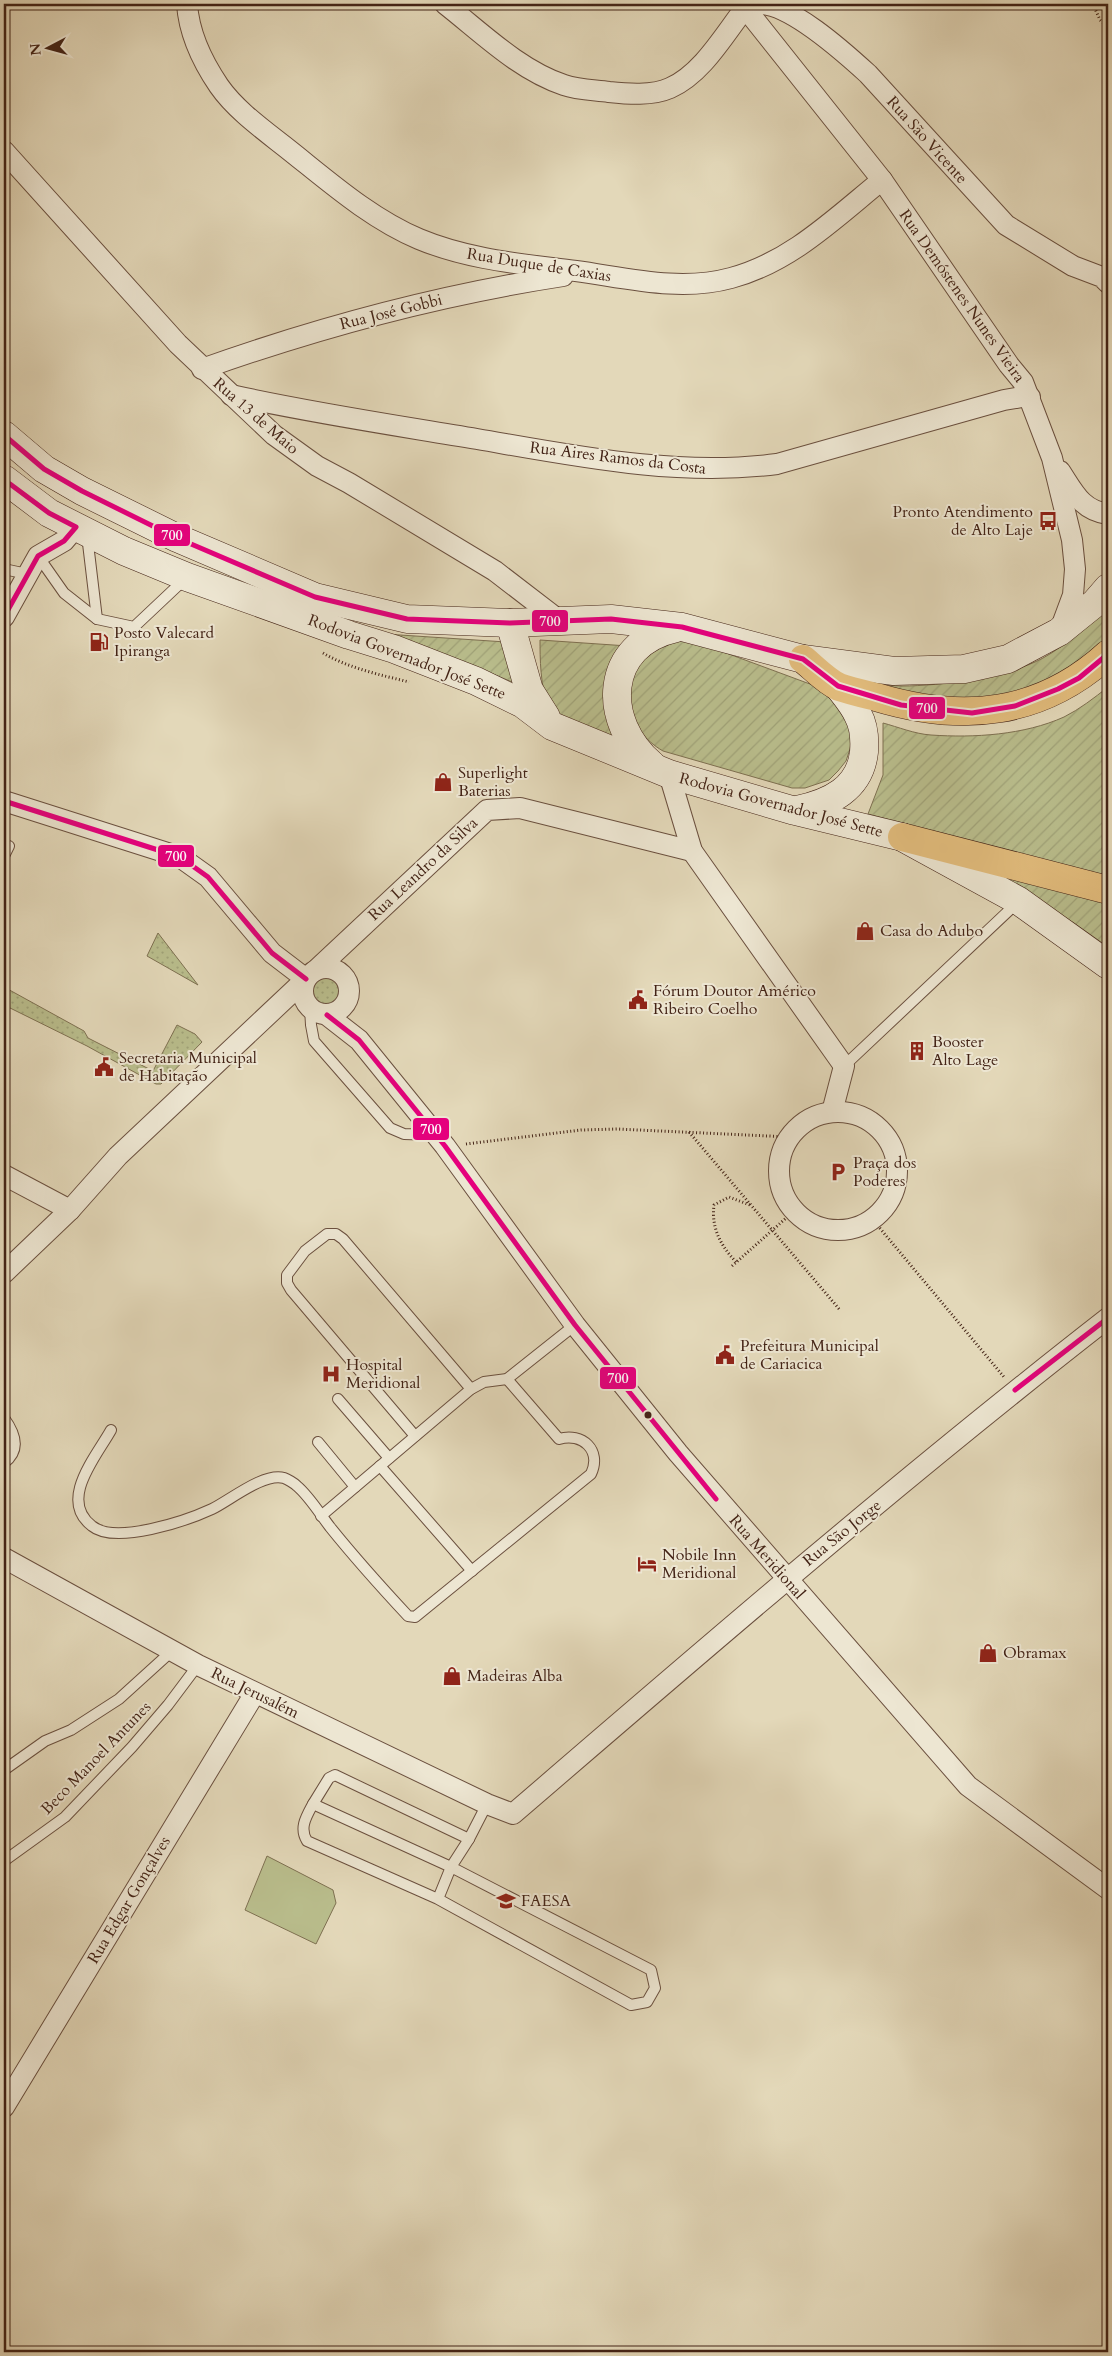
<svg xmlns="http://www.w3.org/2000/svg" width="1112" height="2356" viewBox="0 0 1112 2356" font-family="Cardo,serif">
<defs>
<pattern id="grass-dots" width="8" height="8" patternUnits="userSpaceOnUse" patternTransform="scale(1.25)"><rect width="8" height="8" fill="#b9bd8c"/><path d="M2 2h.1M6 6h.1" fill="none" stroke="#a0a278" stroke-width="1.8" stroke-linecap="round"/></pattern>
<pattern id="garden-furrows" width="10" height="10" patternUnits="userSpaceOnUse" patternTransform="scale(1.25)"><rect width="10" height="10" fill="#b9bd8c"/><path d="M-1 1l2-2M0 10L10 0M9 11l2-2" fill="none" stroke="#a0a278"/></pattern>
</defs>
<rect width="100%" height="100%" fill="#e3d8b9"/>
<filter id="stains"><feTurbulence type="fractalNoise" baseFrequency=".004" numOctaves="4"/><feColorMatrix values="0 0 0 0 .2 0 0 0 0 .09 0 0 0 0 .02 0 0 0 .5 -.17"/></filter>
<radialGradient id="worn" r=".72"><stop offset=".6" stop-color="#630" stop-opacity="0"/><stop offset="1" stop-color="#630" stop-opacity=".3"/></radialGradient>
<g fill="url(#grass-dots)" stroke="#7e7051">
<path d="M158,933L198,985L147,956Z"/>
<path d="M328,968L344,977L349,993C341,1025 302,1018 305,985Z"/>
<path d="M4,987L84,1031L88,1038L153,1071L177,1025L195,1034L202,1042L161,1084H156L87,1046L4,1005Z"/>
</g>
<g fill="url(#garden-furrows)" stroke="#7e7051">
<path d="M1108,606V639L1055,682L1004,699L947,705L849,679C866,681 884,686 902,686C941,686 1009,677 1043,658C1067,645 1088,624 1108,606Z"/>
<path d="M370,633L506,642L517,684L464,662Z"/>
<path d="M540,640L628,646L621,747C602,738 560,722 549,704C540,690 540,656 540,640Z"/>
<path d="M677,640H691L818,687L839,701L852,737L850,749L846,761L838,771L829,780L805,788H792L663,751C625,729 617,685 648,653C655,647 668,643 677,640Z"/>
<path d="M1108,687V876L868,814L883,775V723C898,727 915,734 931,735C974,738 1024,735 1064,717C1080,709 1094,698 1108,687Z"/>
<path d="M994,874L1108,904V947L1074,923Z"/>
</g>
<path fill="#b9bd8c" stroke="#7e7051" d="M267,1856L333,1890L336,1903L316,1944L245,1910Z"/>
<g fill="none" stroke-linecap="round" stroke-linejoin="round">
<g stroke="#6b503f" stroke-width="12">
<g id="service">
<path d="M87,535L97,619"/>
<path d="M38,556L64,593L97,619L134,627L186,578"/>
<path d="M4,569L27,574"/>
<path d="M4,856L9,846"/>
<path d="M310,1008L311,1025L314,1041L390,1128L404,1134L435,1135"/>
<path d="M844,1066L1018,902"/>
<path d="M338,1399L389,1458"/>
<path d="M4,1418C15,1433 21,1450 4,1463"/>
<path d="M111,1430C96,1457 58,1500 92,1526C115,1545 186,1521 212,1509C229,1501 264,1472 284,1478C287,1479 294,1483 297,1486C309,1496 320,1514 330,1527C355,1558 381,1587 408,1616L415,1617L591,1474C602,1450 582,1432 559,1439L507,1379"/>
<path d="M415,1436L291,1290L287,1283V1275L305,1251L327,1234H336L343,1239L471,1389"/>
<path d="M318,1442L355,1487"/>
<path d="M380,1466L472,1571"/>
<path d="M321,1516L471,1389L484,1382L507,1379L575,1325"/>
<path d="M4,1770L45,1741L71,1730L119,1699L173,1650"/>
<path d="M313,1804L329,1778L335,1775L469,1839"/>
<path d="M4,1861L65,1817L132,1747L168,1705L198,1665"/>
<path d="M438,1899L631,2005L647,2002L655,1988L651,1970L451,1867L313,1804C306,1817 299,1828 307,1841L438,1899L451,1867L469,1839L487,1804"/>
</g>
</g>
<g stroke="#6b503f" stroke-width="22">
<g id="minor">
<path d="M187,4C189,34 202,61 219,86C235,109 261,128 284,146C326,179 369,218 419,239C469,260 523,264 576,271C627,278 680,292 731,278C791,262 835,218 882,180"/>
<path d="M445,4C482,33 519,70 564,85C578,90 595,90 609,92C628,94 652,96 670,88C702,74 724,35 745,8C748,7 753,4 756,4C788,1 845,53 868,74L1006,225L1073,266L1102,277L1108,283"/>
<path d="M742,4L882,180L1009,365L1023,382L1052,458L1072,540L1075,569L1073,595L1060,630"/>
<path d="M4,151L178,344L274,435L317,466L349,483L495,571L560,621"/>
<path d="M202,369C320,327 439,295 563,276"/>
<path d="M231,395C312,413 394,425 477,439C576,456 677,477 777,464L1004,400L1022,397H1030"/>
<path d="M1060,471C1074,492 1081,510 1108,514"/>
<path d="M4,617L38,556L64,541L76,527"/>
<path d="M669,774L692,851L844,1066L832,1112"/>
<path d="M4,801L180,857L208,877L272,953L306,979L118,1156L70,1210L4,1273"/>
<circle cx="326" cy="991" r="23"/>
<path d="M316,970L487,810L520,808L692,851"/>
<path d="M327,1015L359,1040L445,1146L575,1325L678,1453L968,1786L1108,1889"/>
<circle cx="838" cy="1171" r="59"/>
<path d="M4,1175L70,1210"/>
<path d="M4,1558L198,1665L487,1804L513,1814C709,1645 904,1477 1108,1318"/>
<path d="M4,2107L255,1693"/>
</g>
</g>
<g stroke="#432316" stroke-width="29">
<g id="secondary">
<path d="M4,435L44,469L82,491L177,538L315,597L407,619L510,623L611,619L682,627L803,659L894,671L964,669L1008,659L1059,632L1095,603L1108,588"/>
<path d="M4,479L49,513L124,551L187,577L349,635L394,649L476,681L523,704L552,726L669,774L795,811L902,837L1019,901L1108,965"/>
<path d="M510,623L529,690L546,717"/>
<path d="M652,765C601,722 603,644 676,628"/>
<path d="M797,810C830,803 860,789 864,752C865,739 864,726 858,715C853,704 845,695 838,686"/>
</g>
</g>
<g stroke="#432316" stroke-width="29">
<g id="primary">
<path d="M803,659C814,668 826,681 839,687C851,691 864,694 876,697C962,723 1040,716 1108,654"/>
<path d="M902,837L1108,890"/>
</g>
</g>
<g stroke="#432316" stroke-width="3" stroke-dasharray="1 2.5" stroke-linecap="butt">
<path d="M1093,4L1100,20L1108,27"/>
<path d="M323,653C348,668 381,675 409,682"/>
<path d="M689,1132L840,1310"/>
<path d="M466,1144L581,1130L617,1129L790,1137"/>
<path d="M873,1220L1004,1377"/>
<path d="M736,1262C721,1246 711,1228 714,1205L729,1197L750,1205"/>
<path d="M732,1266L794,1211"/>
</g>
<use href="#service" stroke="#ede6d2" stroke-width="10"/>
<use href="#minor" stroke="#ede6d2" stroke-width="20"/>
<use href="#secondary" stroke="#ede6d2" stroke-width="28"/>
<use href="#primary" stroke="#e2bc7c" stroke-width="28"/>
<g stroke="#ede6d2" stroke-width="9">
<g id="bus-1">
<path d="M4,435L44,469L82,491L177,538L315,597L407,619L510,623L611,619L682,627L803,659L838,686L901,705L972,713L1015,706L1058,689L1079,678L1108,654"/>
<path d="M4,617L38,556L64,541L76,527L49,513L10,484"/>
<path d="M4,801L180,857L208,877L272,953L306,979"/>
<path d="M327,1015L359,1040L445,1146L575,1325L716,1499"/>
<path d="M1015,1390L1108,1318"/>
</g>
</g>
<use href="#bus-1" stroke="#e5007d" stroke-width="5"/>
</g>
<defs>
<g id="bus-bare" transform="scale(1.5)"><path d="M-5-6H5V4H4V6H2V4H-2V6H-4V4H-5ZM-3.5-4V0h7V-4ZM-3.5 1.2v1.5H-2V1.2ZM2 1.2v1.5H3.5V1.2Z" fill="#8f2418" stroke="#ede6d2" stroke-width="2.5" paint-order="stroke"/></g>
<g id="fuel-bare" transform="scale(1.5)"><path d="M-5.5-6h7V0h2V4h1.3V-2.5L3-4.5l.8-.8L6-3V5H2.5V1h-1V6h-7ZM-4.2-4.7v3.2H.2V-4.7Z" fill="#8f2418" stroke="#ede6d2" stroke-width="2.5" paint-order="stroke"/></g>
<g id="shop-bare" transform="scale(1.5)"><path d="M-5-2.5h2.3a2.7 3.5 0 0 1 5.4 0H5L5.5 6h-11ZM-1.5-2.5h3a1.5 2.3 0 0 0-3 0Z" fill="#8f2418" stroke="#ede6d2" stroke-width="2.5" paint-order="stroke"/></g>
<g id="civic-bare" transform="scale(1.5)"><path d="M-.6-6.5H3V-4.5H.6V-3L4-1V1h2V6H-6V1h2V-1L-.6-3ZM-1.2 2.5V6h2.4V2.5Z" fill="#8f2418" stroke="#ede6d2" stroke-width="2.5" paint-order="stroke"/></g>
<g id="building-bare" transform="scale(1.5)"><path d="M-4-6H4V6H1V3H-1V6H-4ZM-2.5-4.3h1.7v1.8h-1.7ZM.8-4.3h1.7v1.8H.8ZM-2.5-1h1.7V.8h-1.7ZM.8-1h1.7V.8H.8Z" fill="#8f2418" stroke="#ede6d2" stroke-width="2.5" paint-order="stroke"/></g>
<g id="parking-bare" transform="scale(1.5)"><path d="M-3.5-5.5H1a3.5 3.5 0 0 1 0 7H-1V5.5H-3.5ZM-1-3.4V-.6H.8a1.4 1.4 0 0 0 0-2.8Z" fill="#8f2418" stroke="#ede6d2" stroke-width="2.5" paint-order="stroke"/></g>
<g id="hospital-bare" transform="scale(1.5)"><path d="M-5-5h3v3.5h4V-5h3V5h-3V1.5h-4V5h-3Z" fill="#8f2418" stroke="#ede6d2" stroke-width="2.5" paint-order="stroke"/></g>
<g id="hotel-bare" transform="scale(1.5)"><path d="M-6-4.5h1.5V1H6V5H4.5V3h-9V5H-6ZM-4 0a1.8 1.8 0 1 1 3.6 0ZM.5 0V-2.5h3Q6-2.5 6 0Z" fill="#8f2418" stroke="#ede6d2" stroke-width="2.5" paint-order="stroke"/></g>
<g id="university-bare" transform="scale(1.5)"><path d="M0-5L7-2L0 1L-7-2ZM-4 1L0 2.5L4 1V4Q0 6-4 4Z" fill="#8f2418" stroke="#ede6d2" stroke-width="2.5" paint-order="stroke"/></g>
</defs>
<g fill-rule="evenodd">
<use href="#bus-bare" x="1048" y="521"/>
<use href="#fuel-bare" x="99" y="642"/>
<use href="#shop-bare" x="443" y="782"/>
<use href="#shop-bare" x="865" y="931"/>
<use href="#civic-bare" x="638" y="1000"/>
<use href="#building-bare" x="917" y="1051"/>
<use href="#civic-bare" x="104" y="1067"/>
<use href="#parking-bare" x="838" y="1172"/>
<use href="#civic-bare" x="725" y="1355"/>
<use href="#hospital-bare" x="331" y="1374"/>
<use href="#hotel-bare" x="647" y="1564"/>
<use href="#shop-bare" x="988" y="1653"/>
<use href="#shop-bare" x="452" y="1676"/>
<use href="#university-bare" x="506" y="1901"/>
</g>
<circle fill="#432316" stroke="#ede6d2" stroke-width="2" cx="648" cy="1415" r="4.5"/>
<g text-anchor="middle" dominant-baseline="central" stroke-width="4" stroke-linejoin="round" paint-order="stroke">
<g font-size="16" fill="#432316" stroke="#ede6d2">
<text transform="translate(927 140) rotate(48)">Rua São Vicente</text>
<text transform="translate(539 265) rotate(9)">Rua Duque de Caxias</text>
<text transform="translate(962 296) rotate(55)">Rua Demóstenes Nunes Vieira</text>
<text transform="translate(391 312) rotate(-14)">Rua José Gobbi</text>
<text transform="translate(256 416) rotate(41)">Rua 13 de Maio</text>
<text transform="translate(618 458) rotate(7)">Rua Aires Ramos da Costa</text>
<text transform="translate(407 657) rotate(21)">Rodovia Governador José Sette</text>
<text transform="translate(781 805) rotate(15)">Rodovia Governador José Sette</text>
<text transform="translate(423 869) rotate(-43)">Rua Leandro da Silva</text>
<text transform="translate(842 1533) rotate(-39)">Rua São Jorge</text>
<text transform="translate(767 1557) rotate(49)">Rua Meridional</text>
<text transform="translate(255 1693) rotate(26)">Rua Jerusalém</text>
<text transform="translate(96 1758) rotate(-46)">Beco Manoel Antunes</text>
<text transform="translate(129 1900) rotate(-59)">Rua Edgar Gonçalves</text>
</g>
<g font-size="16" fill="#432316" stroke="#ede6d2" text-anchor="start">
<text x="1033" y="512" text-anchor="end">Pronto Atendimento<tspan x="1033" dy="18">de Alto Laje</tspan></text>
<text x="114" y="633">Posto Valecard<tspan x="114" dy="18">Ipiranga</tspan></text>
<text x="458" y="773">Superlight<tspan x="458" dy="18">Baterias</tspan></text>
<text x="880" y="931">Casa do Adubo</text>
<text x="653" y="991">Fórum Doutor Américo<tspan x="653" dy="18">Ribeiro Coelho</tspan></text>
<text x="932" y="1042">Booster<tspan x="932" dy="18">Alto Lage</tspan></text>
<text x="119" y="1058">Secretaria Municipal<tspan x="119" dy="18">de Habitação</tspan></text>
<text x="853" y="1163">Praça dos<tspan x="853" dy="18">Poderes</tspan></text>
<text x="740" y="1346">Prefeitura Municipal<tspan x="740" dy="18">de Cariacica</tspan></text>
<text x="346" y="1365">Hospital<tspan x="346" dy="18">Meridional</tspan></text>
<text x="662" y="1555">Nobile Inn<tspan x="662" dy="18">Meridional</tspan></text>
<text x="1003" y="1653">Obramax</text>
<text x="467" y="1676">Madeiras Alba</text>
<text x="521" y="1901">FAESA</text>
</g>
</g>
<g stroke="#ede6d2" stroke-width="2">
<rect x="153" y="523" width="38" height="24" rx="5" fill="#e5007d"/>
<rect x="531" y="609" width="38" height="24" rx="5" fill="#e5007d"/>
<rect x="908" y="696" width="38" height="24" rx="5" fill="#e5007d"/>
<rect x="157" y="844" width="38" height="24" rx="5" fill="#e5007d"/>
<rect x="412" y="1117" width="38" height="24" rx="5" fill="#e5007d"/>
<rect x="599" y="1366" width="38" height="24" rx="5" fill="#e5007d"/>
</g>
<g font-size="14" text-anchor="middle" font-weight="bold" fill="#fff">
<text x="172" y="540">700</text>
<text x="550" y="626">700</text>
<text x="927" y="713">700</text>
<text x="176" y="861">700</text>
<text x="431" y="1134">700</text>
<text x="618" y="1383">700</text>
</g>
<rect width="1112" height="2356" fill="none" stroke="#e3d8b9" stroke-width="20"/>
<rect x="5" y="5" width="1102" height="2346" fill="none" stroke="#432316" stroke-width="2.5"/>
<rect x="10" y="10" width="1092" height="2336" fill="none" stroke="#432316"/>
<g transform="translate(48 48) rotate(264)" stroke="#ede6d2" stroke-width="4" paint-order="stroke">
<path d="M0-4L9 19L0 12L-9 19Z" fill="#432316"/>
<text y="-8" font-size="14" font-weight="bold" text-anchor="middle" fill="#432316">N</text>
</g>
<rect width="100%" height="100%" filter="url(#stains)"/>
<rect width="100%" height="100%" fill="url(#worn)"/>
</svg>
